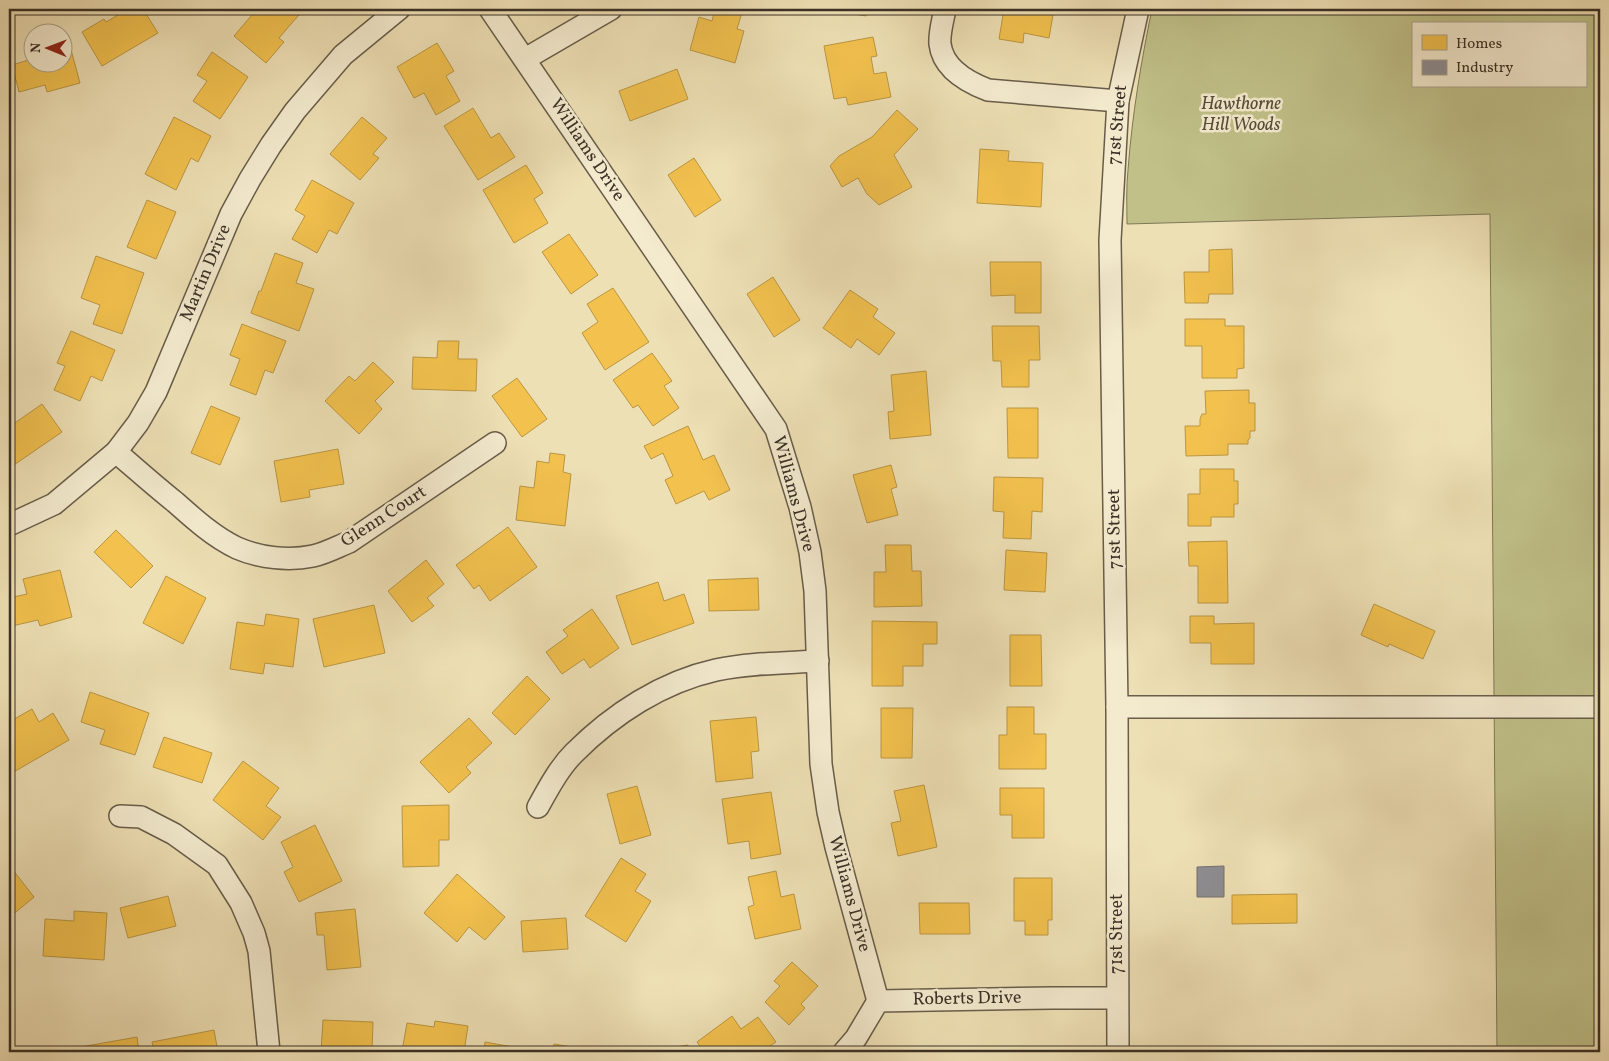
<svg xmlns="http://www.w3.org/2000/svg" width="1609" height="1061" viewBox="0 0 1609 1061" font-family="Vollkorn,serif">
<rect width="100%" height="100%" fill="#eee0b5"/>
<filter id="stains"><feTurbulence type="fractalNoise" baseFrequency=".004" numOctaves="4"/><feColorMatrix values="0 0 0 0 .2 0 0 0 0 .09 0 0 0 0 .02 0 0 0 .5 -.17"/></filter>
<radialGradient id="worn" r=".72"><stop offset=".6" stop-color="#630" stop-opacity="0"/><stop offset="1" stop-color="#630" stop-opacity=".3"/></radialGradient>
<path fill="#c0c088" stroke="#7e7858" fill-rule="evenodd" d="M1152,9H1600V1052H1497L1490,214L1127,224C1127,206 1126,188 1128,170C1132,116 1141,62 1152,9ZM1413,24H1585V86H1413Z"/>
<g fill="#f2c14e" stroke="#bb9642">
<path d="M128,9H143L158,33L102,66L82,32L104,19L106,22Z"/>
<path d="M257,9H304L279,38L284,42L266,63L234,36Z"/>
<path d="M715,9H743L737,29L744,31L735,63L690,50L699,17L712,21Z"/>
<path d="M825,9H868L866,16Z"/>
<path d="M1004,9H1054L1049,38L1024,33L1023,43L999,39Z"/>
<path d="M67,35L80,83L47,92L45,85L19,92L12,65L32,59V62H62V36Z"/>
<path d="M873,37L877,56L871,57L874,74L886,72L891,97L848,105L846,97L834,99L824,46Z"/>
<path d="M437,43L454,71L446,76L460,101L436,115L424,93L414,98L397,67Z"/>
<path d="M212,52L248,77L220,119L193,101L207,81L197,75Z"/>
<path d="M677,69L688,99L630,121L619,91Z"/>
<path d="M473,108L491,138L499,133L515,157L478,180L444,126Z"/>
<path d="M897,110L918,129L894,155L912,187L879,205L867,194L858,178L842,187L830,166L839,156L872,137Z"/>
<path d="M174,117L211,136L198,162L191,158L176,190L145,174Z"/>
<path d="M362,117L387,138L373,154L379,158L360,180L330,154Z"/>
<path d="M980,149L1009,151L1008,161L1043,163L1041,207L977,203Z"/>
<path d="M694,158L721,200L695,217L668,175Z"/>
<path d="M526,165L543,193L534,199L548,223L514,243L483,190Z"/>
<path d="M312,180L354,203L337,234L329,230L317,253L292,239L305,216L295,210Z"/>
<path d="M147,200L176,212L156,259L127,247Z"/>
<path d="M569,234L598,275L571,294L542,252Z"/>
<path d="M1232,249L1233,294H1209L1208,303H1185L1184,272H1209V250Z"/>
<path d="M275,253L303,263L296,283L314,289L299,331L251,313L259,291H261Z"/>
<path d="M96,256L144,273L122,334L93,324L100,305L81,298Z"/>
<path d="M990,262H1041V313H1015V295L991,296Z"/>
<path d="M773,277L800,320L774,337L747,294Z"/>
<path d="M613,288L649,342L605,370L582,333L598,322L587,304Z"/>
<path d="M850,290L878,309L873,317L895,333L879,355L857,339L851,348L823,328Z"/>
<path d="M1185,319H1225V326H1244V368L1237,369V378H1202V346H1185Z"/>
<path d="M242,324L286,341L273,373L265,370L256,395L230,385L240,359L230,355Z"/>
<path d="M992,326H1039L1040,360H1029V387H1002L1001,361H993Z"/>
<path d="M71,331L115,350L102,381L91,376L80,401L54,390L65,366L57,363Z"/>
<path d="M438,341H459L458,359H477L476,391L412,389L413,357L437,358Z"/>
<path d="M652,353L672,381L664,386L679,408L653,426L638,405L633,408L613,380Z"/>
<path d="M373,362L394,382L375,401L382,409L359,434L325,401L349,376L355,381Z"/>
<path d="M926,371L931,435L890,439L888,412L894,411L891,375Z"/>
<path d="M517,378L547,419L522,437L492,396Z"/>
<path d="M1249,390V403H1255V431H1250V438L1248,440V444H1228V455L1186,456L1185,426H1200V419L1202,414H1206L1205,391Z"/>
<path d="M42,404L62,432L11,467L9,464V427Z"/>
<path d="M211,406L240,418L220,465L191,453Z"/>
<path d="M1007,408H1038V458H1008Z"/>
<path d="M688,426L703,460L714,455L730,490L709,500L704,491L676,504L665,480L673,476L663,453L651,459L644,446Z"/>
<path d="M338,449L344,484L309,490L310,497L281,502L274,461Z"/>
<path d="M550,453L565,455L563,472L571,474L565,526L516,520L520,486L534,488L537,461L549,463Z"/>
<path d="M891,465L897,487L891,489L898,515L867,523L853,475Z"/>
<path d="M1200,469H1234V481H1238V504H1234V517H1211V526H1188V494H1200Z"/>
<path d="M994,477L1043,478L1042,512L1032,511L1031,539L1003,538L1004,512L993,511Z"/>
<path d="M508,527L537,567L490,601L479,585L474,589L456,565Z"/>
<path d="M116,530L153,566L131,588L94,552Z"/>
<path d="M1227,541L1228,603H1198V566H1189L1188,542Z"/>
<path d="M885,545H911L912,571H921L922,606L874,607V572H886Z"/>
<path d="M1006,550L1047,553L1045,592L1004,590Z"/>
<path d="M426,560L444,584L427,598L434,606L412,622L388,591Z"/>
<path d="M60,570L72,617L40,626L38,620L12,626L9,615V598L27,594L23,579Z"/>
<path d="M166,576L206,598L183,644L143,623Z"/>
<path d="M758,578L759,610L709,611L708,580Z"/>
<path d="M658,582L664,601L684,594L694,623L632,645L616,596Z"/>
<path d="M1374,604L1435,631L1423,659L1389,644L1388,647L1361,635Z"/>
<path d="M374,605L385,653L324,667L313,619Z"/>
<path d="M592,609L619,648L590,668L584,659L562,674L546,652L568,636L563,630Z"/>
<path d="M266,614L299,619L293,667L265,663L263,674L230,669L237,622L264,626Z"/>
<path d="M1190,616H1214V624L1254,623V664H1211V643H1190Z"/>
<path d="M872,621L937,622V644H923V666H903V686H872Z"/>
<path d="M1010,635H1041L1042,686H1010Z"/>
<path d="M527,676L550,699L515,735L492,713Z"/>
<path d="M90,692L149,713L135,755L100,744L105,730L81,722Z"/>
<path d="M1007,707H1034V734H1046V769H999V735H1007Z"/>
<path d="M881,708H913L912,758H881Z"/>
<path d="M32,709L39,722L53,713L69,740L12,773L9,767V722Z"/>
<path d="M756,717L759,751L751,752L753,778L716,782L710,721Z"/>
<path d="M469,718L492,743L466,767L471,773L449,793L420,762Z"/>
<path d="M164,737L212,753L202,783L153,767Z"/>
<path d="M243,761L279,788L266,806L281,817L263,840L213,800Z"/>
<path d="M924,785L937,847L898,856L891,823L901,821L894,791Z"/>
<path d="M637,786L651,835L620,844L607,794Z"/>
<path d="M1000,788H1044V838H1012V815H1000Z"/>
<path d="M771,792L781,854L751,859L749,841L728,844L722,799Z"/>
<path d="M449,805V840H439V866L403,867L402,806Z"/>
<path d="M315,825L342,881L299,902L284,872L293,867L281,842Z"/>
<path d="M621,858L646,874L635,891L651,901L626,942L585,916Z"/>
<path d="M9,865L34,897L11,916L9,914Z"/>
<path d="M776,871L781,897L794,894L801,929L755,939L748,907L754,905L748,877Z"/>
<path d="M457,874L505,917L485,940L469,927L457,942L424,913Z"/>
<path d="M1014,878H1052V920H1048V935H1025V921H1014Z"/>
<path d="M1297,894V923L1232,924V895Z"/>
<path d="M168,896L176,926L128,938L120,908Z"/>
<path d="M919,903H969L970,934H920Z"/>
<path d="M355,909L361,967L327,970L324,935H317L315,913Z"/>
<path d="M74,911L107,913L104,960L43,956L45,919L74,921Z"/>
<path d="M566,918L568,949L523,952L521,921Z"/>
<path d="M792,962L818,986L801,1004L805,1008L789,1025L765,1002L780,986L774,981Z"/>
<path d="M732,1016L741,1029L758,1017L776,1042L761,1052H704L697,1042Z"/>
<path d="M323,1020L373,1022L372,1052H321Z"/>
<path d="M435,1021L468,1026L464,1052L402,1051L407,1023L434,1027Z"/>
<path d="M214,1030L218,1052H154L152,1042Z"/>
<path d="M137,1037L139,1052H76L75,1048Z"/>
<path d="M485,1042L535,1051V1052H484Z"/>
<path d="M554,1044L602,1052H552Z"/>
<path d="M688,1045L689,1052H649V1051Z"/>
</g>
<path fill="#8d8d92" stroke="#747172" d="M1224,866V897H1197V867Z"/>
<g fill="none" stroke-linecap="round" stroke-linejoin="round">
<g stroke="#685d4a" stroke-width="24">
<g id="minor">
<path d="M490,9L776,429L800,507L810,552L815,591L821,764L828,812L836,847L878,1001"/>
<path d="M945,9C943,20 939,33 940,44C943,69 967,82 988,90L1118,101"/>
<path d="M525,59L611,9"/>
<path d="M116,452C136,469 155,486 175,502C194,519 214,537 237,548C260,558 289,561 313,556C326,553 337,547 349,542L495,443"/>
<path d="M9,525L54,504L116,452L138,423L156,392L231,214L250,179L271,145L295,111L343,55L399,9"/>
<path d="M1117,707H1600"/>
<path d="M538,807C548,789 559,768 574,753C613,714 662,682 716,670C749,663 784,663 818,661"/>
<path d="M120,816L141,817L174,834L217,865L241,903L254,933L259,951L269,1052"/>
<path d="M844,1052L856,1038L878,1001L1052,998H1117"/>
<path d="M1118,1052L1117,707L1110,240L1118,101L1138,9"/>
</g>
</g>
<use href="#minor" stroke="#f4ebcf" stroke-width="21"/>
</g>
<g text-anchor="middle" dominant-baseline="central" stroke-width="5" stroke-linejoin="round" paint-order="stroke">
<g font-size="18" font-style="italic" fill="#564e3a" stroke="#f4ebcf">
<text x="1241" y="104">Hawthorne<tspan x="1241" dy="21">Hill Woods</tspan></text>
</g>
<g font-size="18" fill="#3b3127" stroke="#f4ebcf">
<text transform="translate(1118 125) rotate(-85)">71st Street</text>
<text transform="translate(587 150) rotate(56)">Williams Drive</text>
<text transform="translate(206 273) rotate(-67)">Martin Drive</text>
<text transform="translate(793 494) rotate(75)">Williams Drive</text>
<text transform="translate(384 517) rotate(-33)">Glenn Court</text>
<text transform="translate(1115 529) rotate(-91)">71st Street</text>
<text transform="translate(849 894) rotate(75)">Williams Drive</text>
<text transform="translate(1117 934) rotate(-90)">71st Street</text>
<text transform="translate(967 999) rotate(-1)">Roberts Drive</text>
</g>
</g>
<rect width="1609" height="1061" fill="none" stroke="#eee0b5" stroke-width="30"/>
<rect x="10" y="10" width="1589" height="1041" fill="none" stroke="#3b3127" stroke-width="2.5"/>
<rect x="15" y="15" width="1579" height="1031" fill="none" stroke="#3b3127"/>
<rect x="1412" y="22" width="175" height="65" fill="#f4ebcf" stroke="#aaa18c"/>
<rect x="1422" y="35" width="25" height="15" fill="#f2c14e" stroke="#aaa18c"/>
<text x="1456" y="48" font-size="15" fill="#3b3127">Homes</text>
<rect x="1422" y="60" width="25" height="15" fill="#8d8d92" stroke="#aaa18c"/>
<text x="1456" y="72" font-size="15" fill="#3b3127">Industry</text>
<g transform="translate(48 48) rotate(271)"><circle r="24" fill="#f4ebcf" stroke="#aaa18c"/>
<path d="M0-4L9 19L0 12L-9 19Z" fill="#8f2418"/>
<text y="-8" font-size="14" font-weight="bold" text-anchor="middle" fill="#3b3127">N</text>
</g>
<rect width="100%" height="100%" filter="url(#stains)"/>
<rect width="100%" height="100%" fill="url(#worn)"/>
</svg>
